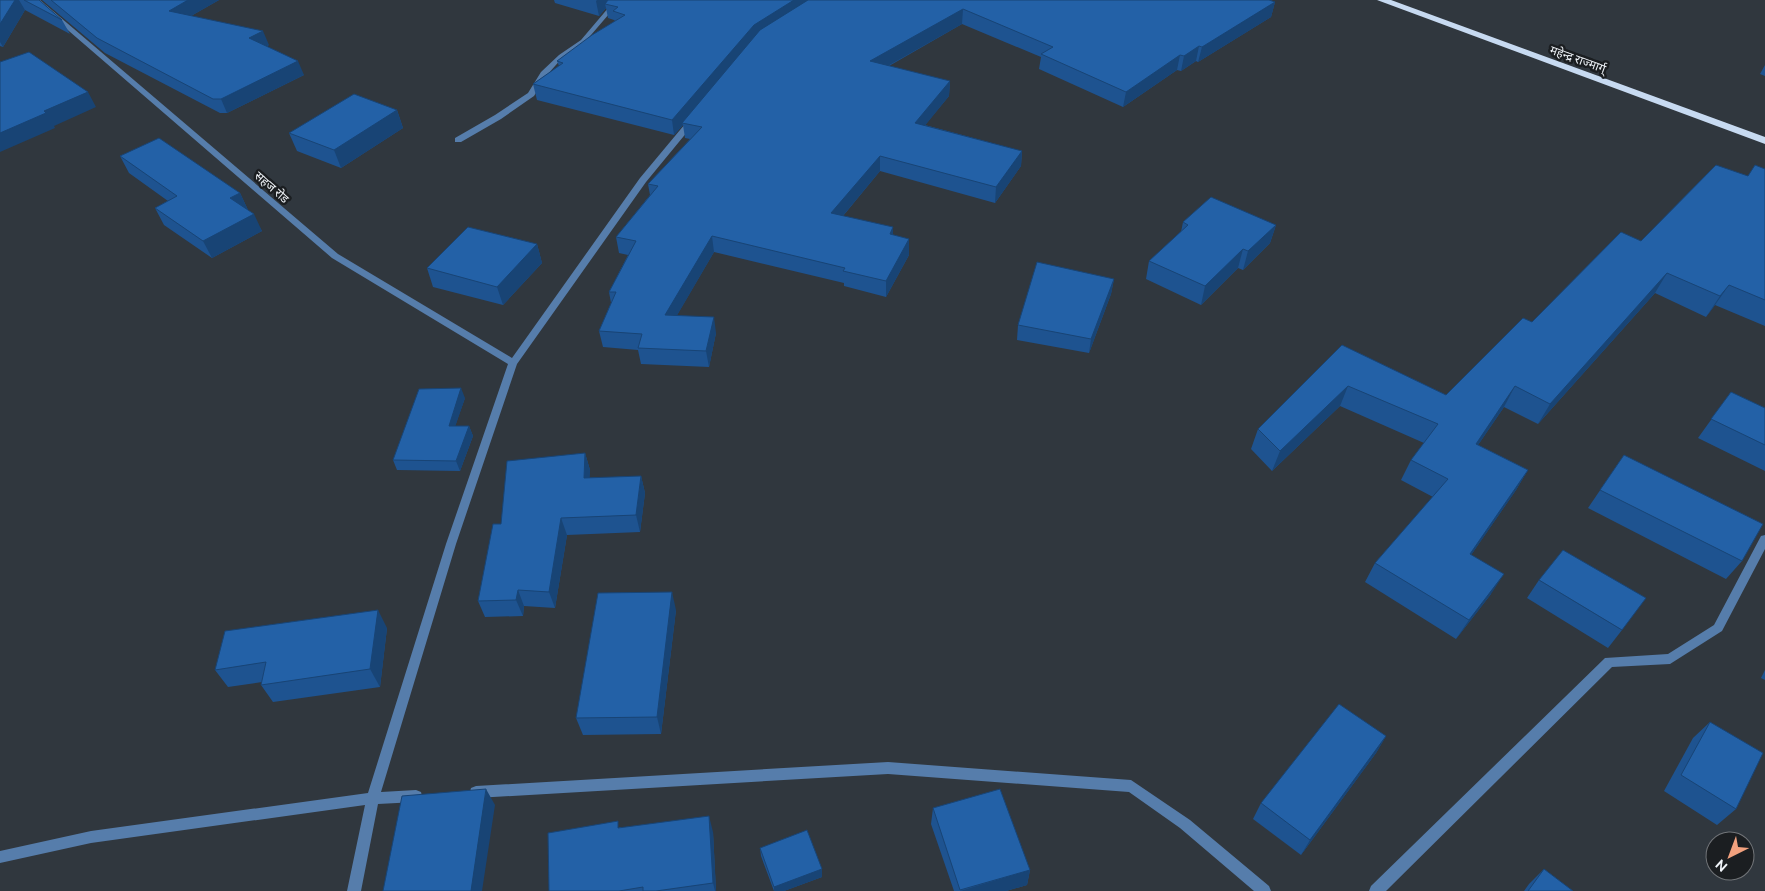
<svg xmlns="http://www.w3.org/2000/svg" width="1765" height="891" viewBox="0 0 1765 891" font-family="Ubuntu,'Noto Sans Devanagari',sans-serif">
<rect width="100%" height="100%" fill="#30373e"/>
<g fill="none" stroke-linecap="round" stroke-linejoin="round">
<g fill="#567dab" fill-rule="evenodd">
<path d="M33,0H40L338,254L512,358L640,178L690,118H696L697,120L646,182L517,364L456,544L381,792L416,790L421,792L422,796L421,800L416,802L378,804L361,891H347L365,805L91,843L0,863V851L91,831L368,793L446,544L508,364L332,258Z"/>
<path d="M615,0H621L585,42L563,57L547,75L534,96L501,119L461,142H455V138L495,115L528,93L541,72L559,55L581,40Z"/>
<path d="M1765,535V549L1722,631L1670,664L1612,667L1386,891H1369L1371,886L1605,658L1668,654L1714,625L1761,536Z"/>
<path d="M888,762L1131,780L1190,820L1269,886L1271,891H1254L1180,828L1129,792L888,774L476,798L471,796L470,792L471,788L476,786Z"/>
</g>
<path fill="#c7daf1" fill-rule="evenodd" d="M1377,0H1391L1765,137V144Z"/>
</g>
<g fill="#1e5390">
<path d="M0,0H39L62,20L70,34L25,10L3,47L0,46Z"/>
<path d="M42,0H219L191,16L269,45L267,46L304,75L227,113H220L105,53Z"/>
<path d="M554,0H1269L1275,2L1271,17L1198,62L1196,61L1181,71L1177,70L1123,107L1039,69L1041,57L962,24L889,66L950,81L949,96L925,125L1022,151L1021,166L995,203L880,171L843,216L893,235L909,239V255L886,297L844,286V283L714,252L677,315L716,333L709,367L641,364L638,350L603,347L599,331L611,303L609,292L628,255L619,253L616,237L650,195L648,184L690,139L685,138L683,125L674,135L537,100L533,84L559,66L557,61L615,21L614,20L608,18L606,8L599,16L555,3Z"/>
<path d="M1765,65V76L1760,74Z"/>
<path d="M397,110L403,128L341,168L297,151L289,133Z"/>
<path d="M120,156L240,193L248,210L262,231L212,258L164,225L155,208L168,201L129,173Z"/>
<path d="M1765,169V326L1715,305L1706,317L1655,293L1538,424L1504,407L1478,445L1528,470L1516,490L1471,555L1491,594L1456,639L1365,582L1375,563L1433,497L1401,480L1411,460L1424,443L1340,406L1272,471L1251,449L1258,429L1342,345L1446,395L1532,322L1641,241L1748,176Z"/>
<path d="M1183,222L1276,225L1270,243L1243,270L1238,268L1201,305L1146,279L1149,261L1181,232Z"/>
<path d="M537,244L542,263L503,305L433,287L427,268Z"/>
<path d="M1114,279L1111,294L1089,353L1017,340L1018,325Z"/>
<path d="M1731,392L1765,408V471L1698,438Z"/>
<path d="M465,398L455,426H469L473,436L460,471L397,470L393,460Z"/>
<path d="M585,453L590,470L589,478L641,476L645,493L640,532L567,535L555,608L524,606L523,616L485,617L478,601L501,524Z"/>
<path d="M1624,455L1742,561L1726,579L1588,508Z"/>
<path d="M1539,580L1622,630L1608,648L1527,598Z"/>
<path d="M676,610L661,734L583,735L576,718Z"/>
<path d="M387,628L380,687L273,702L261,685L262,682L228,687L215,670Z"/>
<path d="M1765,670V680L1761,678Z"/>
<path d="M1710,722L1736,809L1717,825L1664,791L1693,738Z"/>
<path d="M1386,736L1376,753L1301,855L1253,819L1261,803Z"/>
<path d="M933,808L1030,870L1027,885L1006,891H954L931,824Z"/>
<path d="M620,827L713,832L716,891H549Z"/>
<path d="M760,848L822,869V877L784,891H774L761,856Z"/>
<path d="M1544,869L1573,891H1524L1529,884Z"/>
</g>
<g fill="#184475">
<path d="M15,0H19L25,10L3,47L0,42V24Z"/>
<path d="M188,0H219L175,25L169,11Z"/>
<path d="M597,0H613L605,4L606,8L599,16L596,1Z"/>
<path d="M794,0H817L682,123L683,125L674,135L672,120L754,25Z"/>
<path d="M1275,2L1271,17L1198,62L1202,47Z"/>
<path d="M963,9L962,24L870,76V61Z"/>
<path d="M263,31L269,45L255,52L249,38Z"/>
<path d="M1199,46L1196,61L1181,71L1184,56Z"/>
<path d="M1180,55L1177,70L1123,107L1126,92Z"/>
<path d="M298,61L304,75L227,113L221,99Z"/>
<path d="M950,81L949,96L915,138V123Z"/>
<path d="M88,92L96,107L54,126L55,128L0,152V133L44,111Z"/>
<path d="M397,110L403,128L341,168L334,150Z"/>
<path d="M1022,151L1021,166L995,203L996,187Z"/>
<path d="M880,156V171L832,229L831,213Z"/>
<path d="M240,193L248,210L230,198Z"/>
<path d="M254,214L262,231L212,258L203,241Z"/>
<path d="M1276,225L1270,243L1243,270L1248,251Z"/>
<path d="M893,227V243L890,234Z"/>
<path d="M712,236L714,252L668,331L665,315Z"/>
<path d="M909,239V255L886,297V281Z"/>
<path d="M537,244L542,263L503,305L497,287Z"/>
<path d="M1243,249L1238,268L1201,305L1205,286Z"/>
<path d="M1667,273L1655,293L1538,424L1550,404Z"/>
<path d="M1114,279L1111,294L1089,353L1091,339Z"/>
<path d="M1729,285L1715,305L1706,317L1720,296Z"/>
<path d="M714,317L716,333L709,367L706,351Z"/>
<path d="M1348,386L1340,406L1272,471L1280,451Z"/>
<path d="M1515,386L1504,407L1465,464L1476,444Z"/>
<path d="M461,388L465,398L452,436L449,426Z"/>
<path d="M469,426L473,436L460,471L456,461Z"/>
<path d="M585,453L590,470L589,495L584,478Z"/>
<path d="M1528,470L1516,490L1458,574L1470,554Z"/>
<path d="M641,476L645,493L640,532L636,515Z"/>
<path d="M561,518L567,535L555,608L549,592Z"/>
<path d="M1504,574L1491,594L1456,639L1469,620Z"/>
<path d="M518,590L524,606L523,616L516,600Z"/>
<path d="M672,592L676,610L661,734L657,717Z"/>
<path d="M378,610L387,628L380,687L370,669Z"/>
<path d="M1386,736L1376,753L1301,855L1310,840Z"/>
<path d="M486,789L495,805L482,891H471Z"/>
<path d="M709,816L713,832L716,891H715L713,883Z"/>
<path d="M822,869V877L784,891H774V887Z"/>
<path d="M1030,870L1027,885L1006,891H960Z"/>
</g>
<g fill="#2361a7" stroke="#184475">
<path d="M0,0H15L0,24Z"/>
<path d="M24,0H39L62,20Z"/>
<path d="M51,0H188L169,11L263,31L249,38L298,61L221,99H213L97,38Z"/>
<path d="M608,0H794L754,25L672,120L533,84L563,63L557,61L592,35L625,15L613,11L618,7L605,4Z"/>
<path d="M808,0H1269L1275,2L1202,47L1199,46L1184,56L1180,55L1126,92L1041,54L1053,47L963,9L870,61L950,81L915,123L1022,151L996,187L880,156L831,213L893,227L890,234L909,239L886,281L843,271L845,268L712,236L665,315L714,317L706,351L638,348L642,334L599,331L616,292H609L636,241L616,237L658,186L648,184L702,127L682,123L760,30Z"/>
<path d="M29,52L88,92L44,111L46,113L0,133V62Z"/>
<path d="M354,94L397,110L334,150L289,133Z"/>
<path d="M159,138L240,193L230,198L254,214L203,241L155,208L177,196L120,156Z"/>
<path d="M1716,165L1748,176L1755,165L1765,169V300L1729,285L1720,296L1667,273L1550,404L1515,386L1476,444L1528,470L1470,554L1504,574L1469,620L1375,563L1448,479L1411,460L1438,424L1348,386L1280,451L1258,429L1342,345L1446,395L1523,318L1532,322L1621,232L1641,241Z"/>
<path d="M1211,197L1276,225L1248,251L1243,249L1205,286L1149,261L1188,225L1183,222Z"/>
<path d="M468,227L537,244L497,287L427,268Z"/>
<path d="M1037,262L1114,279L1091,339L1018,325Z"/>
<path d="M461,388L449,426H469L456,461L393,460L419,389Z"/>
<path d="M1731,392L1765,408V445L1711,419Z"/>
<path d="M585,453L584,478L641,476L636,515L561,518L549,592L518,590L516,600L478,601L493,524H501L507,461Z"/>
<path d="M1624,455L1763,524L1742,561L1600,490Z"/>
<path d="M1563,550L1646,598L1622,630L1539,580Z"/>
<path d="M672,592L657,717L576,718L598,593Z"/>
<path d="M378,610L370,669L261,685L266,662L215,670L225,631Z"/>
<path d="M1339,704L1386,736L1310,840L1261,803Z"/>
<path d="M1710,722L1763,753L1736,809L1681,775Z"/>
<path d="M486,789L471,891H383L402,796Z"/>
<path d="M1000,789L1030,870L960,890L933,808Z"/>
<path d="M709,816L713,883L656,891H643V887L619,891H549L548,833L618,821V828Z"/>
<path d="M807,830L822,869L774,887L760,848Z"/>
<path d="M1544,869L1573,891H1528Z"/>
</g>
<g text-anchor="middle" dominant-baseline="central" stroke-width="5" stroke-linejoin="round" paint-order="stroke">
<g font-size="12" fill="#f1f5fa" stroke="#1b1e21">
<text transform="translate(1578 59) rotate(20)">महेन्द्र राज्मार्ग्</text>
<text transform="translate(272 187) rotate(41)">सहज रोड</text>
</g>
</g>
<g transform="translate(1730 856) rotate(222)"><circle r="24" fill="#1b1e21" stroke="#717478"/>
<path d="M0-4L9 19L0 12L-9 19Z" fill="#f2a17e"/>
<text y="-8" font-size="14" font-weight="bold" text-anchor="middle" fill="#f1f5fa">N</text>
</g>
</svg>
